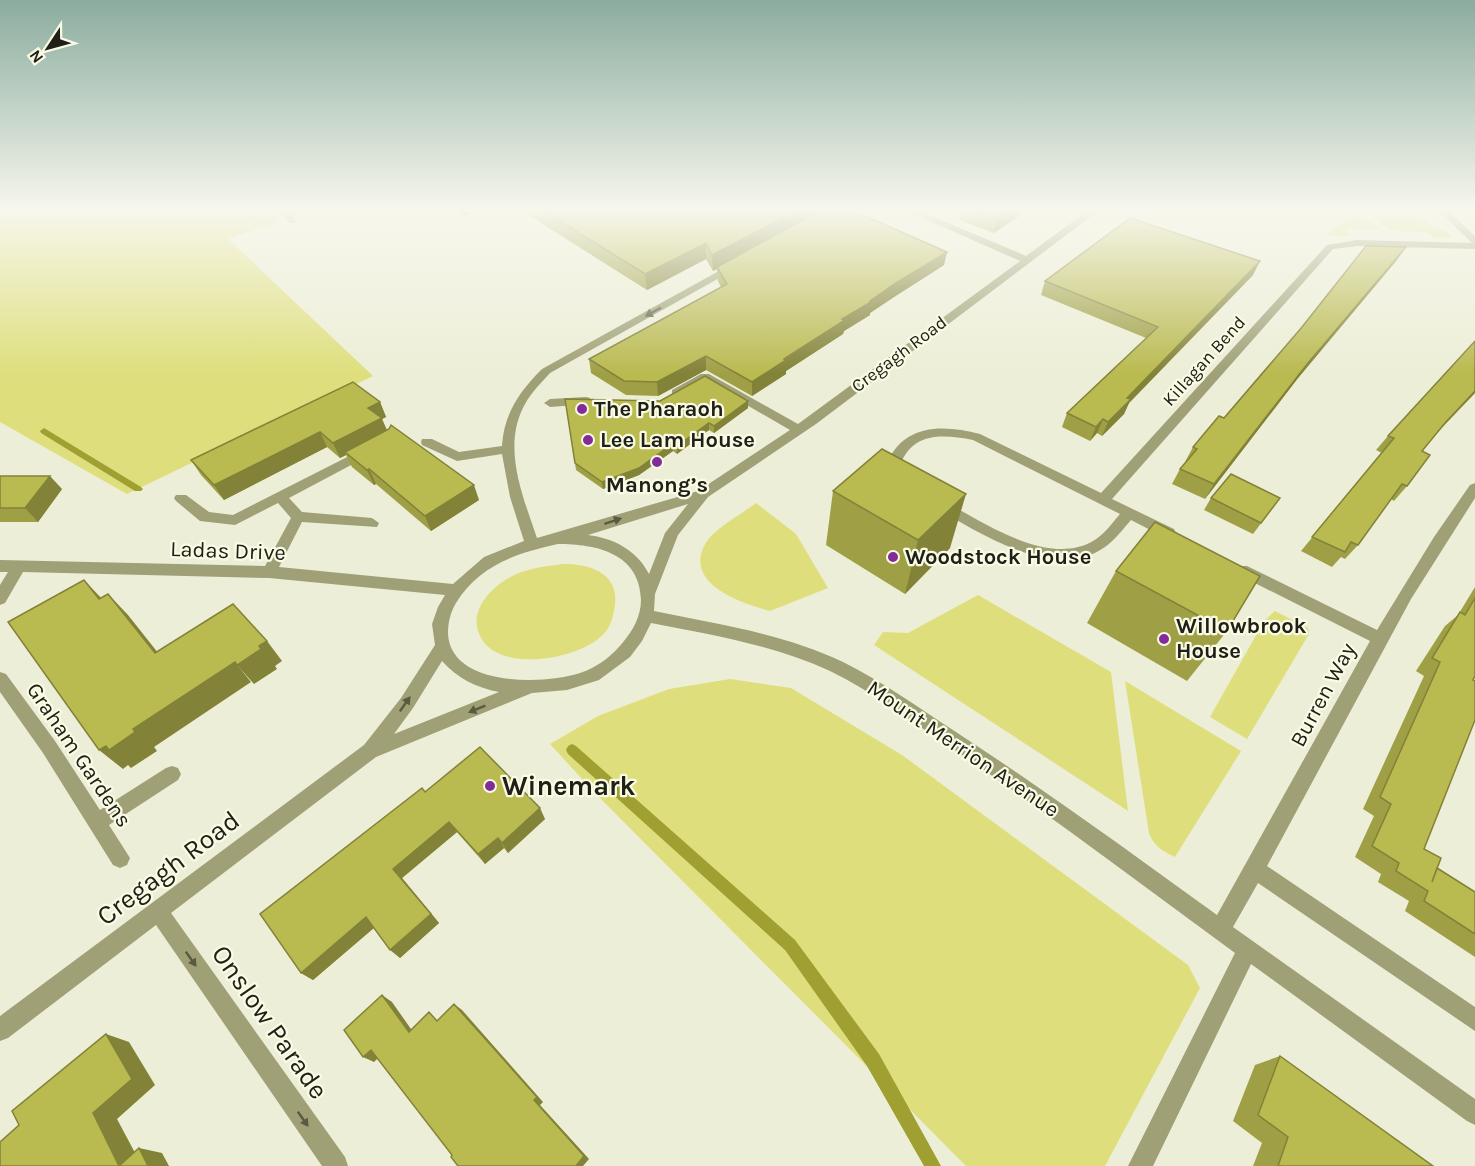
<svg xmlns="http://www.w3.org/2000/svg" width="1475" height="1166" viewBox="0 0 1475 1166" font-family="Karla,sans-serif">
<rect width="100%" height="100%" fill="#edeed7"/>
<g fill="#dedf7c">
<path d="M0,211H285L275,223L228,239L373,376L127,494L0,422Z"/>
<path d="M1358,211L1381,229H1345L1351,236H1329L1328,234Z"/>
<path d="M1367,211H1416L1431,226L1447,232L1452,238H1434L1429,233L1389,230Z"/>
<path d="M756,503L796,534L828,588L770,611C741,603 680,583 707,541C716,528 743,513 756,503Z"/>
<path d="M562,564C587,563 619,572 615,604C614,613 612,622 607,630C586,659 505,673 483,641C462,611 497,579 525,571C537,567 550,566 562,564Z"/>
<path d="M978,595L1111,672L1128,811L874,645L883,632L908,633Z"/>
<path d="M1275,611L1308,628L1309,634L1247,739L1210,717L1264,621Z"/>
<path d="M730,679L791,688L902,755L1188,965L1200,988L1105,1166H966L594,792L550,744L598,716L669,689Z"/>
<path d="M1125,681L1241,751L1175,857C1162,851 1154,846 1149,833Z"/>
</g>
<g fill="none" stroke-linecap="round" stroke-linejoin="round">
<g fill="#9f9f32" fill-rule="evenodd">
<path d="M44,428L141,487L143,489L141,491H135L41,433L40,431Z"/>
<path d="M572,744L576,746L795,940L879,1054L941,1166H924L867,1066L785,950L568,754L566,750L568,746Z"/>
</g>
<g fill="#9fa076" fill-rule="evenodd">
<path d="M286,211H296L293,216L297,221L295,223H289L285,218Z"/>
<path d="M907,211H920L1026,256L1087,211H1098L816,424L708,497L678,535L655,594L654,611C718,624 784,634 843,662C883,682 919,708 956,732C1045,790 1131,853 1217,915L1370,641L1237,574L1235,570L1237,566H1247L1377,630L1434,537L1470,485L1475,483V498L1411,599L1267,866L1475,1007V1031L1258,883L1233,927L1475,1099V1125L1467,1121L1251,964L1153,1166H1128L1235,953C1141,884 1046,812 949,746C910,721 872,691 830,671C774,645 712,635 651,623L642,641L630,657L599,680L567,690L532,693L376,757L171,913L345,1157L348,1166H322L156,925L8,1038L0,1041V1016L364,745L401,698L435,645L432,624L438,607L445,595L269,578L23,572L5,603L0,605V585L8,572H0V560L265,566L291,518L278,503L235,525L200,521L176,501L174,498L176,495H186L209,512L233,515L365,448L370,449L371,452L370,455L289,498L302,512L372,518L379,523L377,527L302,522L279,567L453,584L484,557L524,541L510,497L502,454L457,461L422,445L421,442L422,439H432L459,452L502,446C504,413 520,391 542,369L735,262L739,263V267L550,373C539,385 528,396 522,410C503,451 524,499 537,538L698,491L790,430L705,381L680,396H672V390L701,374H709L798,424L1020,261ZM688,504L665,533L649,574C637,550 613,538 588,535ZM558,544C596,544 640,553 641,600C641,616 633,630 624,641C613,655 597,668 580,673C544,685 451,687 448,634C448,623 450,613 456,603C479,565 517,553 558,544ZM442,661C457,678 477,688 499,692L394,734L413,708Z"/>
<path d="M1439,211H1449L1475,236V249L1357,246L1333,249L1112,499L1174,529L1176,533L1174,537H1164L1131,520C1123,529 1115,540 1105,547C1055,583 980,533 936,508L934,505L941,500L946,502C984,523 1049,567 1093,541C1104,535 1112,523 1120,514L973,440C941,434 911,432 899,468L904,475L902,478H892L885,468C901,424 941,424 980,434L1101,493L1327,245L1357,240L1472,243Z"/>
<path d="M586,397L590,398V404L550,407L544,403L550,399Z"/>
<path d="M0,672L6,674L55,741L100,810L166,768L172,766L178,768L181,774L178,780L109,825L130,858L127,865L120,868L113,865L43,753L0,692Z"/>
</g>
</g>
<g fill="#9fa045">
<path d="M457,211H477L464,216Z"/>
<path d="M522,211H854L944,265L894,297L870,313V315L844,331L843,334L786,371V374L752,396L706,370L658,396L626,395L591,373L589,359L721,287L718,281L717,269L713,271L706,259L647,290Z"/>
<path d="M961,211H1026L994,233L959,220Z"/>
<path d="M1406,247L1396,261L1298,378L1205,499L1172,484L1180,469L1186,462H1185L1193,447Z"/>
<path d="M1253,275L1129,403L1124,414L1102,436L1097,433L1090,441L1062,427L1067,413L1146,338L1041,295L1045,281Z"/>
<path d="M1475,393L1436,433L1422,451L1407,486L1394,501L1391,499L1358,545L1345,559L1341,557L1332,567L1301,551L1382,453L1376,450L1388,436Z"/>
<path d="M660,401H748V408L714,433L709,430L677,454L673,451L639,475L603,489L576,470L575,463Z"/>
<path d="M380,402L386,417L382,419L387,430L479,500L431,531L376,484L374,485L352,467L346,455L340,458L327,447L224,500L201,475L191,460Z"/>
<path d="M0,476L62,489L38,522H0Z"/>
<path d="M833,491L950,548L905,594L826,545Z"/>
<path d="M1211,498H1280L1253,534L1204,510Z"/>
<path d="M1116,571L1227,631L1187,681L1087,623Z"/>
<path d="M1475,587V676L1473,680L1424,849L1437,869L1475,892V957L1405,911L1409,901L1378,882L1381,874L1355,857L1374,816L1363,809L1424,676L1416,671L1445,626L1458,615Z"/>
<path d="M425,792L545,819L508,853L504,848L485,864L457,832L402,878L439,923L400,958L374,928L313,980L301,973Z"/>
<path d="M1280,1056L1433,1166H1253L1262,1143L1233,1121L1255,1065Z"/>
</g>
<g fill="#828238">
<path d="M463,211H477L464,216Z"/>
<path d="M796,211H824L713,271L712,255Z"/>
<path d="M1010,211H1026L994,233L997,219Z"/>
<path d="M706,243V259L647,290L645,274Z"/>
<path d="M1406,247L1396,261L1298,378L1205,499L1214,484L1308,363Z"/>
<path d="M947,252L944,265L894,297L870,313V315L844,331L843,334L786,371V374L752,396V382L896,283Z"/>
<path d="M1260,261L1253,275L1129,403L1124,414L1102,436L1108,422L1127,398Z"/>
<path d="M706,356V370L658,396L657,382Z"/>
<path d="M1475,391V393L1433,437L1445,423Z"/>
<path d="M748,401V408L714,433V426Z"/>
<path d="M380,402L386,417L382,419L388,433L345,452L346,455L340,458L333,443L368,408Z"/>
<path d="M1103,419L1097,433L1090,441L1096,427Z"/>
<path d="M709,423V430L677,454V446Z"/>
<path d="M320,432L327,447L224,500L214,485Z"/>
<path d="M672,444L673,451L639,475L603,489L602,482Z"/>
<path d="M369,469L376,484L374,485L367,470Z"/>
<path d="M50,476L62,489L38,522L25,508Z"/>
<path d="M474,485L479,500L431,531L425,516Z"/>
<path d="M966,494L950,548L905,594L918,540Z"/>
<path d="M84,580L104,601L99,599Z"/>
<path d="M108,594L128,615L174,673L155,653Z"/>
<path d="M267,641L282,661L275,666L277,669L254,684L237,665L259,646Z"/>
<path d="M235,662L251,682L154,747L157,751L131,768L128,765L123,769L99,750Z"/>
<path d="M540,808L545,819L508,853L502,843Z"/>
<path d="M449,822L457,832L402,878L439,923L400,958L390,950L393,869Z"/>
<path d="M498,838L504,848L485,864L478,854Z"/>
<path d="M366,917L376,926L313,980L301,973Z"/>
<path d="M382,995L392,1002L418,1039L409,1032Z"/>
<path d="M454,1004L462,1010L543,1102L540,1105L589,1159L583,1166H576L534,1100Z"/>
<path d="M106,1034L129,1042L155,1085L117,1119L142,1166H119L93,1113Z"/>
<path d="M371,1050L381,1055L374,1062L363,1057Z"/>
<path d="M139,1148L162,1153L169,1166H148Z"/>
</g>
<g fill="#b9ba50" stroke="#828238" stroke-width="1.5">
<path d="M544,211H796L712,255L706,243L645,274Z"/>
<path d="M819,211H854L947,252L896,283L870,301L871,302L842,319L845,320L784,359L786,360L752,382L706,356L657,382L624,381L589,359L727,284L717,267Z"/>
<path d="M975,211H1010L997,219Z"/>
<path d="M1130,218L1260,261L1127,398L1131,399L1108,422L1103,419L1096,427L1067,413L1158,327L1045,281Z"/>
<path d="M1366,246L1406,247L1308,363L1214,484L1180,469L1197,449L1193,447L1219,416L1224,418L1302,327Z"/>
<path d="M1475,341V391L1445,423L1422,451L1430,455L1407,486L1402,484L1358,545L1351,542L1345,552L1312,537L1394,438L1388,436Z"/>
<path d="M705,376L748,401L714,426L709,423L677,446L672,444L639,468L602,482L575,463L565,399L660,401Z"/>
<path d="M353,382L380,402L368,408L382,418L333,443L320,432L214,485L191,460Z"/>
<path d="M391,425L474,485L425,516L369,469L367,470L345,452L389,429Z"/>
<path d="M882,449L966,494L918,540L833,491Z"/>
<path d="M1231,474L1280,498L1261,523L1211,498Z"/>
<path d="M0,476H50L25,508H0Z"/>
<path d="M1155,522L1260,576L1227,631L1116,571Z"/>
<path d="M84,580L99,599L108,594L155,653L233,604L267,641L259,646L261,649L237,665L235,662L133,729L135,732L109,750L106,746L99,750L8,622Z"/>
<path d="M1475,598V676L1473,680L1475,681V720L1424,849L1441,858L1432,882L1437,868L1475,892V934L1424,901L1428,891L1396,871L1399,863L1372,846L1391,804L1380,797L1440,662L1432,658L1460,612L1465,615Z"/>
<path d="M480,747L540,808L502,843L498,838L478,854L449,822L393,869L431,914L390,950L366,917L301,973L260,914L422,788L425,792Z"/>
<path d="M382,995L409,1032L429,1012L437,1021L454,1004L537,1097L534,1100L584,1156L576,1166H458L451,1157L452,1155L371,1050L363,1057L344,1030Z"/>
<path d="M106,1034L132,1079L93,1113L119,1166L139,1148L148,1166H0V1142L19,1125L12,1111Z"/>
<path d="M1280,1056L1433,1166H1278L1288,1137L1258,1115Z"/>
</g>
<defs><path id="oneway-solid" d="M-6-.8H1V-3.2L6.5 0L1 3.2V.8H-6Z" transform="scale(1.5)"/></defs>
<g fill="#595a42">
<use href="#oneway-solid" transform="translate(653 312) rotate(151)"/>
<use href="#oneway-solid" transform="translate(613 521) rotate(-18)"/>
<use href="#oneway-solid" transform="translate(405 704) rotate(-55)"/>
<use href="#oneway-solid" transform="translate(477 709) rotate(158)"/>
<use href="#oneway-solid" transform="translate(191 959) rotate(55)"/>
<use href="#oneway-solid" transform="translate(303 1119) rotate(55)"/>
</g>
<linearGradient id="sky" x2="0" y2="1"><stop stop-color="#8bac9f"/><stop offset="0.56" stop-color="#f7f7ed"/><stop offset="1" stop-color="#f7f7ed" stop-opacity="0"/></linearGradient>
<rect width="1475" height="374" fill="url(#sky)"/>
<g fill="#832b98" stroke="#fafbe4" stroke-width="2">
<circle cx="582" cy="409" r="6"/>
<circle cx="588" cy="440" r="6"/>
<circle cx="657" cy="462" r="6"/>
<circle cx="893" cy="557" r="6"/>
<circle cx="1164" cy="639" r="6"/>
<circle cx="490" cy="786" r="6"/>
</g>
<g text-anchor="middle" dominant-baseline="central" stroke-width="4.5" stroke-linejoin="round" paint-order="stroke">
<g font-size="18" fill="#202018" stroke="#fafbe4">
<text transform="translate(899 354) rotate(-37)">Cregagh Road</text>
<text transform="translate(1204 361) rotate(-48)">Killagan Bend</text>
</g>
<g font-size="22" font-weight="bold" fill="#202018" stroke="#fafbe4" text-anchor="start">
<text x="594" y="409">The Pharaoh</text>
<text x="600" y="440">Lee Lam House</text>
<text x="657" y="485" text-anchor="middle">Manong’s</text>
<text x="905" y="557">Woodstock House</text>
<text x="1176" y="626">Willowbrook<tspan x="1176" dy="25">House</tspan></text>
</g>
<g font-size="22" fill="#202018" stroke="#fafbe4">
<text transform="translate(228 551) rotate(2)">Ladas Drive</text>
<text transform="translate(1323 695) rotate(-62)">Burren Way</text>
<text transform="translate(963 749) rotate(34)">Mount Merrion Avenue</text>
<text transform="translate(79 755) rotate(56)">Graham Gardens</text>
</g>
<g font-size="27" font-weight="bold" fill="#202018" stroke="#fafbe4" text-anchor="start">
<text x="502" y="786">Winemark</text>
</g>
<g font-size="27" fill="#202018" stroke="#fafbe4">
<text transform="translate(168 868) rotate(-37)">Cregagh Road</text>
<text transform="translate(270 1022) rotate(55)">Onslow Parade</text>
</g>
</g>
<g transform="translate(48 48) rotate(234)" stroke="#fafbe4" stroke-width="4.5" paint-order="stroke">
<path d="M0-4.5L10 22L0 15L-10 22Z" fill="#202018"/>
<text y="-9" font-size="16" font-weight="bold" text-anchor="middle" fill="#202018">N</text>
</g>
</svg>
